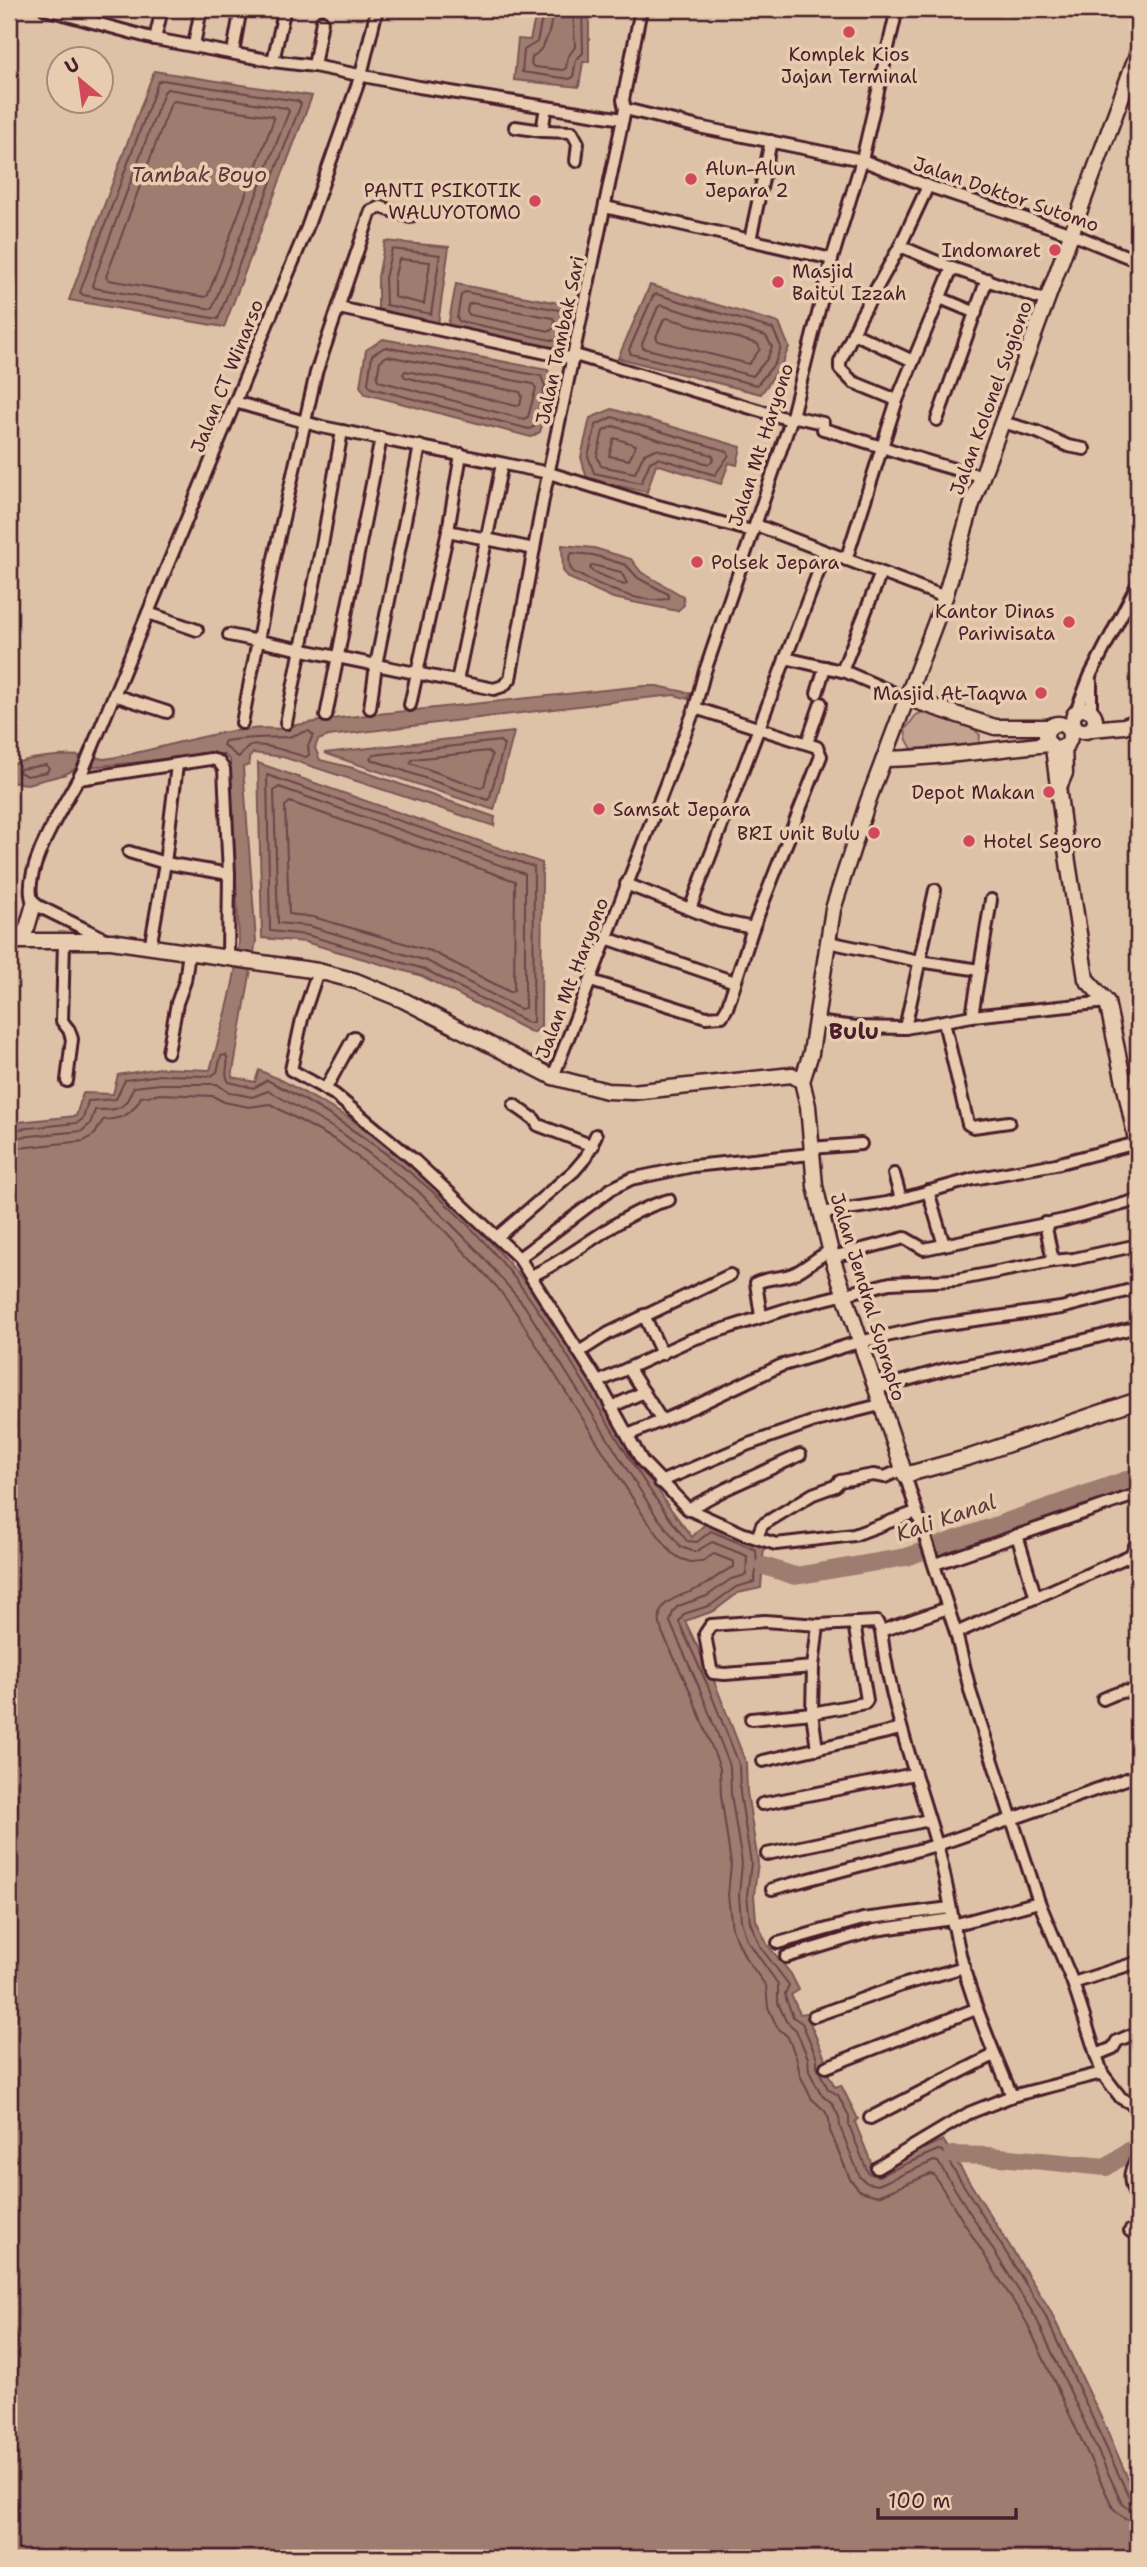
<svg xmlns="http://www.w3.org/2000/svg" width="1147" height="2567" viewBox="0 0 1147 2567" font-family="'Shantell Sans',sans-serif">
<rect width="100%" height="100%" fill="#dec2a7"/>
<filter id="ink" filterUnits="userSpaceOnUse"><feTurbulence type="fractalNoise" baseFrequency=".0143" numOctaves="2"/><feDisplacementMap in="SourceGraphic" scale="14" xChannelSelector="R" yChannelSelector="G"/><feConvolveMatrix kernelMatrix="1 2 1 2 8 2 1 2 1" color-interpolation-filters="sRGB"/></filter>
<g filter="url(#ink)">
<path fill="#c3a390" stroke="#86615e" stroke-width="2" d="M925,711L973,728L980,735L979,743L973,747L915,754L907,740L905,730L916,715Z"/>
<g fill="#9e7b70" stroke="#7c5654" stroke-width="2">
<path d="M537,9H589V62H583L579,87L514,80L518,39L530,40Z"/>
<path d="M154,71L312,96L224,327L69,300Z"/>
<path d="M385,241L449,247L438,324L378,311V277Z"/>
<path d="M456,284L575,306L565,350L448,326Z"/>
<path d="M650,285L779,323L789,347L781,366L761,394L618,358Z"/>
<path d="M383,339L548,370L553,385L540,432L531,437L365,394L360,386L366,350Z"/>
<path d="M612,409L741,447L737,465L729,463L721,484L656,464L647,492L587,479L581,457L590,418Z"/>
<path d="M562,545L594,548L631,559L641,572L683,596L684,605L677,611L613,598L569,578L563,571Z"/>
<path d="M643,686H657L690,693L688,699L675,695L636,699L329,736L318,740L315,748L320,760L353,768L495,817L494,826L283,757L253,753L249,758V765L243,767L256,941L232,1077L255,1082L259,1070L283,1081L351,1119L427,1178L489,1240L537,1296L667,1504L692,1537L708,1521L764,1545L761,1588L738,1593L714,1611L685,1621L714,1681L746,1763L747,1792L758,1862L754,1895L756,1920L767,1944L791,1974L799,1990L791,1995L800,2014L806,2013L826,2061L823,2064L835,2087L841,2085L858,2119L855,2122L874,2170L943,2140L1050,2310L1106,2428L1138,2502V2558H9V1123L76,1116L83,1093L113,1094L118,1075L160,1068L210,1070C222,1028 235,986 239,942L230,760L223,754L78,768L63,775L27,784L9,782V765C38,755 74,753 104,759C161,751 233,721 289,730L291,726L339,718Z"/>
<path d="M514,732L494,810L324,753Z"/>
<path d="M258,763L542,863L541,1027L533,1033L422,976L305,942L262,938Z"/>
</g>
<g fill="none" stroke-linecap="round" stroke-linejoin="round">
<g stroke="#6c4447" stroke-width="2">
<path d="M544,9L537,42L524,50L522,72L570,79L573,77L576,60L583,53L582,9"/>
<path d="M553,9C551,26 548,48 532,57L531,64L534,67L563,70L566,68L568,57L575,47L573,9"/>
<path d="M162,80L298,101L301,104L218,319L83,295L80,292L158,82Z"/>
<path d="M167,89L286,108L289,111L212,309L95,288L92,285L164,92Z"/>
<path d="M174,101L272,116L274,119L208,295L205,297L109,280L106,277L171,103Z"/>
<path d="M392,249L440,255L431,314L386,305L385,278Z"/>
<path d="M399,259L430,262L424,304L394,297V279Z"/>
<path d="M465,292L564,311L566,315L560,339L556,341L459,321L457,318L461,295Z"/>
<path d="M656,294L773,329L781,347L775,363L757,385L631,354L629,350L653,296Z"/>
<path d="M472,303L553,318L555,321L554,328L550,331L470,315L467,312L468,305Z"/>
<path d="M661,305L766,336L772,347L767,359L753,376L643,348L642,344L658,307Z"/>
<path d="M667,318L758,344L760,349L749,364L658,341L656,337L664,319Z"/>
<path d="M385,347L541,376L545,386L534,427L529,429L371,388L368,383L372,355Z"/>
<path d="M387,356L533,384L536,388L528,417L523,419L379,381L377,378L380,361Z"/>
<path d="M405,371L520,392L522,396L520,405L516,406L405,377L403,374Z"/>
<path d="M612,417L727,451L729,455L715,475L658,458L650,462L641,483L594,473L588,456L596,425Z"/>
<path d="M613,426L712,455L714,459L709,464L656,449L644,454L635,473L601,466L597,456L603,431Z"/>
<path d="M614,438L636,445L629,460L609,456Z"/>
<path d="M572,553L593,555L626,565L638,578L668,594L669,598C643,607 597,584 573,572L570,567L569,557Z"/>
<path d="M592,565L621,572L627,583L624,585L592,571L590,568Z"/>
<path d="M309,731L313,735L308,746L309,755L306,757C294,754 262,742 250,746C246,748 242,755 238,757L223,745L225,741C246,737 266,738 287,737C294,736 301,732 309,731Z"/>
<path d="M500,741L504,745L490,797L488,800L370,759L373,755Z"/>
<path d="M488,751L492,755L484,786L481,788L410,763L413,759Z"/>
<path d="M46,765L49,768L47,772L27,776L19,772L20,769Z"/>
<path d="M267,775L534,867L533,1022L529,1023L424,969L307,935L270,931Z"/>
<path d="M279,787L525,874V1008L520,1009L427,961L309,926L278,923L274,791Z"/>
<path d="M290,802L515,881L514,991L510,992L431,951L313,917L289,914L285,806Z"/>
<path d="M9,1130L77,1123L83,1119L88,1101L116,1099L125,1080L160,1075L211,1076L217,1072L221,1056L226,1055C231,1064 222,1073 229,1082L254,1088L267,1080C367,1130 466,1208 531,1300C586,1378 627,1466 687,1541L697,1542L711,1531L756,1550L757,1566L754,1582L736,1587L711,1605L684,1614L679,1622L707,1684L739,1764L740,1793L751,1863L747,1895L750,1922L761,1948L789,1985L785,1994L786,1999L793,2017L802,2023L817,2058V2067L828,2089L838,2095L849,2116V2125L868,2173L878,2176L938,2150L942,2151L1044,2313L1129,2497L1133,2502H1138"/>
<path d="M9,1138L82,1131L90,1124L95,1110C105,1109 118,1112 125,1103C130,1098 130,1092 134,1087L160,1084H217L228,1092L252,1097L268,1091L276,1095L342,1133L417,1190L478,1251L524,1305L655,1514L681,1547L695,1552L712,1542L747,1556L746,1575L731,1579L707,1596L678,1606L673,1612L670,1622L699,1687L730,1766L731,1794L742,1863L739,1895L741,1921L747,1940L778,1984V2003L786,2021L796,2030L808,2058L809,2071L820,2093L832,2103L839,2117L840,2127L860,2177L867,2183L878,2185L934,2161L938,2162L1036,2318L1122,2503L1129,2509L1138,2511"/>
<path d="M9,1149L84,1141L95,1134L103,1120C122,1119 132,1115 141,1097L161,1094L213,1096L224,1102L249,1107L270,1104L337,1141L410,1198L445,1231L497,1287L515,1311L645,1518L672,1553L681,1559L691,1562L702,1561L714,1554L734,1562V1567C722,1571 715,1579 705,1585C684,1598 650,1596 662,1632L690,1691L720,1768L721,1795L731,1864L728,1895L732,1929L745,1957L766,1986L768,2007L777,2027L788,2037L797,2060L800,2075L811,2098L825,2111L829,2119L830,2131L850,2179L860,2191L878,2196L930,2174L934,2175L1027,2323L1113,2508L1125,2519L1138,2521"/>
</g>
<g stroke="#9e7b70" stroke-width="18">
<path d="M764,1566L795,1576L906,1557L1138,1476"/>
<path d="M952,2155L989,2156L1106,2167L1138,2145"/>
</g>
<g stroke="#4a1f2b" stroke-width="16">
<g id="minor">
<path d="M45,9L155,39L273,61L314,66L419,87L623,119"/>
<path d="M155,39L162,9"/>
<path d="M194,45L201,9"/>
<path d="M233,52L240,13"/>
<path d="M273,61L284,12"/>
<path d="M314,66L322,21"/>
<path d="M625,109L699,127L862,160L928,186L1072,234L1138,261"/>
<path d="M515,127L542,131L546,107"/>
<path d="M542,131L572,132L578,143L576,161"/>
<path d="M605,207L750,240L771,141"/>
<path d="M750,240L832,259"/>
<path d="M900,246L928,186"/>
<path d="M940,298L976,313"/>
<path d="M339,308L574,359"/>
<path d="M853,333L913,361"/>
<path d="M575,355L791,420"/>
<path d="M897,400L952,268"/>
<path d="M235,402L322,427L549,473L643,502L752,531"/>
<path d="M792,416L823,423V429C877,444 928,464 982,476"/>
<path d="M937,420L987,279"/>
<path d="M1002,422L1037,432L1068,446L1084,449"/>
<path d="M756,525L945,597"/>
<path d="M448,531L534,549"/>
<path d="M846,560L897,400L853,382L840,369V362L861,316L900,246L952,268L1047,301"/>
<path d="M148,613L197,630"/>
<path d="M229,635L494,689L503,686L510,679L544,494L625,109L623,100L641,9"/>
<path d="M785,658L846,672L906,698"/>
<path d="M842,671L881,573"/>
<path d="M457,681L502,464"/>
<path d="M1091,682V711"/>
<path d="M817,693L825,667"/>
<path d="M114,695L167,712"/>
<path d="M410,705L448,531L461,454"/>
<path d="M370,708L376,665L420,446"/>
<path d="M1076,712L1090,676L1138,583"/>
<path d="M326,716L381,438"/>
<path d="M242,723L274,558L316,373L371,211L381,207L410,217"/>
<path d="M286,723L323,540L342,431"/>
<path d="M807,743L821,703"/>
<path d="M79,779L210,759L218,761L224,769L229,874L228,957"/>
<path d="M129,852L165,863L229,874"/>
<path d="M626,884L720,921L753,928"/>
<path d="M690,909L826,552"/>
<path d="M606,938L735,982"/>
<path d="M105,939L34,904C17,875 68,799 83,770L307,228L361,75L377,9"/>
<path d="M64,941L62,1021L69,1030L72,1039L67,1081"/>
<path d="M828,942L919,961L980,970"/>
<path d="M150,948L165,863L177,765"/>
<path d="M318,971L302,1019L291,1070L334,1094L415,1161L519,1258L598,1382L642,1461L688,1509L744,1534L776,1544L854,1535L916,1512"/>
<path d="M591,981L706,1017L722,1016L727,1008L753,928L821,756L817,747L695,708"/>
<path d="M972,1016L991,900"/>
<path d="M816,1022L856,1027L905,1028L972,1016L1107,1002"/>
<path d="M944,1022L968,1124L973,1127L1009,1122"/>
<path d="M905,1028L935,890"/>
<path d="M168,1052L177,1003L185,981L189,952"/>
<path d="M553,1077L695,708L704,674L791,420L832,259L862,160L897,9"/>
<path d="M326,1088L354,1037"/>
<path d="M514,1105L534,1119L538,1125L593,1146"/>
<path d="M811,1148L861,1144"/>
<path d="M894,1174L901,1199"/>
<path d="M928,1191L944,1245"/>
<path d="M821,1213L887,1203L973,1179L1056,1164L1137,1143"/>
<path d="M1045,1223L1053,1261"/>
<path d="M498,1236L574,1171L586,1157L596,1135"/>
<path d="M832,1257L905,1238L924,1249L1064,1220L1138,1200"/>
<path d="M519,1258L611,1189L631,1179L693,1166L811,1154"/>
<path d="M531,1276C579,1255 618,1213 669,1200"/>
<path d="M644,1315L662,1354"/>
<path d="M761,1316L756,1283C768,1277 783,1279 795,1273C807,1267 817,1257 830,1251"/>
<path d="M579,1352L609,1333L730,1275"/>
<path d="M629,1369L662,1421"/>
<path d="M598,1382L690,1340L793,1307L890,1283L956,1280L1053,1261L1074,1259L1138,1245"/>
<path d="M875,1389L946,1369L1044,1350L1138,1327"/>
<path d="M611,1407L644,1392"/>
<path d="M628,1435L696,1406L780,1366L859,1342L932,1326L1061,1308L1138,1288"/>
<path d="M905,1475L956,1633L971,1694L1039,1902L1073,1983L1102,2073L1121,2098L1138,2107"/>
<path d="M660,1482L749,1444L812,1422L880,1405"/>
<path d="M688,1509L726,1489L800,1455"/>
<path d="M1017,1535L1036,1598"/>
<path d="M757,1538L762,1525L813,1494L835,1486L840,1481L873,1475L885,1477L903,1469"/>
<path d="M935,1564L1138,1494"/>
<path d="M948,1608L881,1631C890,1704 915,1771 936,1842C948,1882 952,1925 963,1966C976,2011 994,2053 1012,2096L1102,2073"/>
<path d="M818,1625L765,1621L711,1625L705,1634L711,1669L713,1673L725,1674L813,1667L818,1625L877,1622L881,1631"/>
<path d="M956,1633L1131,1555L1138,1539"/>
<path d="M813,1667L812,1713L817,1749"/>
<path d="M1103,1699C1116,1694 1129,1685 1138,1699"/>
<path d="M751,1719L812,1713L865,1703L867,1700L854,1623"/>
<path d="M763,1761L901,1729"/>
<path d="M762,1804L914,1774"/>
<path d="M767,1854L929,1820"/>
<path d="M772,1889L937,1845L1138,1775"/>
<path d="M953,1925L1039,1902"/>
<path d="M778,1943L863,1919L950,1908"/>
<path d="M786,1957L875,1930L952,1919"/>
<path d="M1073,1983L1138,1962"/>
<path d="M814,2016L902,1985L964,1967"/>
<path d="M1096,2055L1113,2048L1117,2041L1138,2032"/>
<path d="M826,2067L976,2009"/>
<path d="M870,2118L994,2055"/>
<path d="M1138,2158C1125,2174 1131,2186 1138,2203"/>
<path d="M877,2168L969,2113L1012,2096"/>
<path d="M1130,2231L1138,2228"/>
</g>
</g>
<g stroke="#4a1f2b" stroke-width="19">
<g id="major">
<path d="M906,698L995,727H1050"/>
<circle cx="1084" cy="720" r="11"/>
<circle cx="1058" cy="736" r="12"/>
<path d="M1092,729L1124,726L1138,721"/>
<path d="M1053,747L1066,849L1086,979L1107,1002L1138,1149"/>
<path d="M884,759C940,758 994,749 1050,744"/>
<path d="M1059,787L1065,773L1064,746"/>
<path d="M19,941L27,928L34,904"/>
<path d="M9,943L19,941H111L318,971L356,981L403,1000L553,1077L607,1091L632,1092L792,1075L802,1081"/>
<path d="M802,1081L811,1053L833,909L868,801L945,597L972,504L1138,52"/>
<path d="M802,1081L808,1106L815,1186L832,1257L905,1475L970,1457L1138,1400"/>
</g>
</g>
<use href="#minor" stroke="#e8ccaf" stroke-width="10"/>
<use href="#major" stroke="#e8ccaf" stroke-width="14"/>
</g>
</g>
<g fill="#d1495b" stroke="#e8ccaf" stroke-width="2.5">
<circle cx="849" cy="32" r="7"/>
<circle cx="691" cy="179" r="7"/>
<circle cx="535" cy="201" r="7"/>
<circle cx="1055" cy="250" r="7"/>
<circle cx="778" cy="282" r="7"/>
<circle cx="697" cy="562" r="7"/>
<circle cx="1069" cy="622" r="7"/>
<circle cx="1041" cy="693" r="7"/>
<circle cx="1049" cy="792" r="7"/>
<circle cx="599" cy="809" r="7"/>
<circle cx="874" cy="833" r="7"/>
<circle cx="969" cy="841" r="7"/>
</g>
<g text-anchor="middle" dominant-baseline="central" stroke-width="7" stroke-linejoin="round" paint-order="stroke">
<g font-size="19" fill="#4a1f2b" stroke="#e8ccaf" text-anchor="end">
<text x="849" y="54" text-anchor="middle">Komplek Kios<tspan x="849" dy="22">Jajan Terminal</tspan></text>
<text x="705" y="168" text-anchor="start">Alun-Alun<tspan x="705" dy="22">Jepara 2</tspan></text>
<text x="521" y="190">PANTI PSIKOTIK<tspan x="521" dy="22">WALUYOTOMO</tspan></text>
<text x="1041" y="250">Indomaret</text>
<text x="792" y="271" text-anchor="start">Masjid<tspan x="792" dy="22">Baitul Izzah</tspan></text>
<text x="711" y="562" text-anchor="start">Polsek Jepara</text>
<text x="1055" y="611">Kantor Dinas<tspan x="1055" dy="22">Pariwisata</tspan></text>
<text x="1027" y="693">Masjid At-Taqwa</text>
<text x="1035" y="792">Depot Makan</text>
<text x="613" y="809" text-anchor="start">Samsat Jepara</text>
<text x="860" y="833">BRI unit Bulu</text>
<text x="983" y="841" text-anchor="start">Hotel Segoro</text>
</g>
<g font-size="19" fill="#4a1f2b" stroke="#e8ccaf">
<text transform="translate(1006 194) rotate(19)">Jalan Doktor Sutomo</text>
<text transform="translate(560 340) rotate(-78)">Jalan Tambak Sari</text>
<text transform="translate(227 376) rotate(-68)">Jalan CT Winarso</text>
<text transform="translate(991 398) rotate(-70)">Jalan Kolonel Sugiono</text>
<text transform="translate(761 445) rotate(-72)">Jalan Mt Haryono</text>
<text transform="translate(572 978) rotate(-69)">Jalan Mt Haryono</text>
<text transform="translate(868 1297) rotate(73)">Jalan Jendral Suprapto</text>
</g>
<g font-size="21" font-style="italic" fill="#5f363c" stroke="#e8ccaf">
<text x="199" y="175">Tambak Boyo</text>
<text transform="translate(946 1518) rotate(-19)">Kali Kanal</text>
</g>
<g font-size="23" font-weight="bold" fill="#4a1f2b" stroke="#e8ccaf">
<text x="854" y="1031">Bulu</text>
</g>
</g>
<rect width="1147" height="2567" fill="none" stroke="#e8ccaf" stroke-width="35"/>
<rect x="18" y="18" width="1112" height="2532" fill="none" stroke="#4a1f2b" stroke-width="2.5" filter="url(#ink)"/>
<g transform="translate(80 80) rotate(331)"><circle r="33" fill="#e8ccaf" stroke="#a9877a" stroke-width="2"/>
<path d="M0-5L12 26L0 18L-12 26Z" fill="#d1495b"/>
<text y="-10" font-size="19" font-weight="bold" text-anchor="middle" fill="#4a1f2b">U</text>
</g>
<path d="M878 2508v10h138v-10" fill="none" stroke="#4a1f2b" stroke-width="3.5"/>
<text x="888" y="2508" font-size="21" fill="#4a1f2b" stroke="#e8ccaf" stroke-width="5" paint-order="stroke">100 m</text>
</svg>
